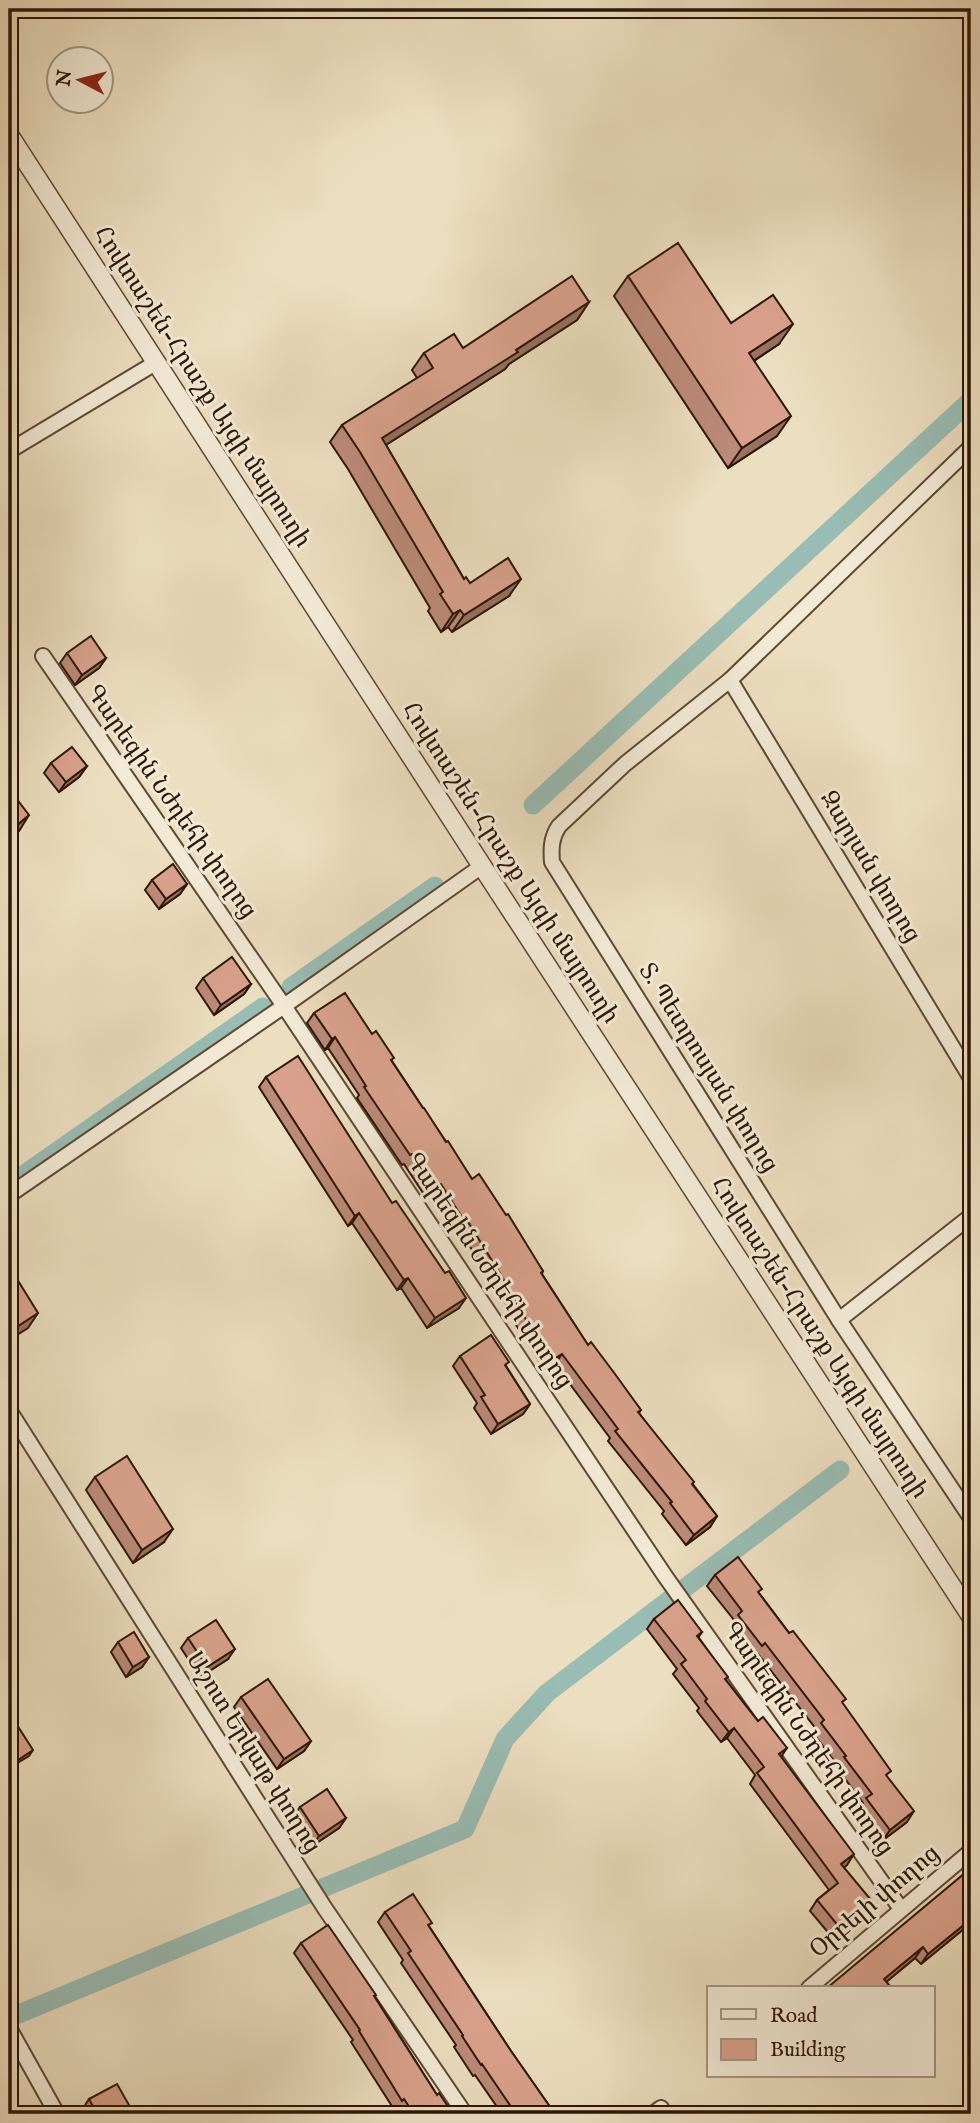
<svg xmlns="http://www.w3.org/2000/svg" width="980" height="2123" viewBox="0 0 980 2123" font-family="'IM FELL English','Noto Serif Armenian',serif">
<rect width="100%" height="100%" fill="#ecdec0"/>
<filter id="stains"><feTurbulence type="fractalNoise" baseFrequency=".00286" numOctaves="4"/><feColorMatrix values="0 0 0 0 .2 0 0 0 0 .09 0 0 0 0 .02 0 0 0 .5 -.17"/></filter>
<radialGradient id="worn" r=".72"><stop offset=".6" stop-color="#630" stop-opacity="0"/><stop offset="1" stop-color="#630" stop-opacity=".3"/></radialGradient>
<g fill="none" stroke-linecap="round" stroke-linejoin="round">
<g stroke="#99bcb4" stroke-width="19">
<path d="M533,805L971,400"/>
<path d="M291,987L435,886"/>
<path d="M9,1185L263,1007"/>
<path d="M9,2018L465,1829L505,1739L547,1693L840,1470"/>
</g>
<g stroke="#5d4834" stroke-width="18">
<g id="minor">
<path d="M971,447L730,680L625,764L559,826C551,838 551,849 552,862L839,1320L971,1518"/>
<path d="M9,451L157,362"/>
<path d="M43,656L284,1006L665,1576L901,1909"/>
<path d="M730,680L971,1078"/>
<path d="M9,1195L284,1006L482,866"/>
<path d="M839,1320L971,1216"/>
<path d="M9,1410L324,1907L465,2114"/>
<path d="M809,1988L971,1851"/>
<path d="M9,2028L57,2114"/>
<path d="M653,2114L661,2108"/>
</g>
</g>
<g stroke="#5d4834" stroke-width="21">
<path id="tertiary" d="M9,135L482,866L971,1616"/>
</g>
<use href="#minor" stroke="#f3ead6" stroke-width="14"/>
<use href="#tertiary" stroke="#f3ead6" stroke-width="18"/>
</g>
<g fill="#bb8a79" stroke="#2d1606" stroke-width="2">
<path d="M628,276L779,344L754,361L777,436L728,468L614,296Z"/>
<path d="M589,302L577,320L509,364L505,369L386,445L464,579L470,583L509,596L452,632L448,627L441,632L428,611L430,608L348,469L330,442L342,425L417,378L412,370L424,353L463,348Z"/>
<path d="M67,653L106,658L99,668L75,685L60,663Z"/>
<path d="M51,763L87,766L79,777L59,792L44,773Z"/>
<path d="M152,880L187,884L180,894L159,909L145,890Z"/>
<path d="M203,978L251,984L244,994L214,1015L196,988Z"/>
<path d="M314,1013L372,1034L392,1061L423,1108L472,1179L543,1271L542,1274L588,1345L641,1410L639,1413L717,1516L710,1527L686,1545L662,1514L664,1511L608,1441L610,1438L555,1364L545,1370L509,1314L511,1312L460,1231L458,1232L434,1194L427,1199L404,1164L402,1165L357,1098L359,1095L328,1048L325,1050L307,1023Z"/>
<path d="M266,1077L459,1308L427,1328L401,1288L397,1290L352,1223L348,1226L259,1087Z"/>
<path d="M460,1356L506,1366L530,1404L523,1414L491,1434L474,1408L477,1403L453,1366Z"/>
<path d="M95,1477L164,1542L133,1563L86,1490Z"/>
<path d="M715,1575L759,1593L842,1703L887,1777L907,1822L883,1840L859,1809L863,1803L837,1768L838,1766L813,1733L816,1729L758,1654L755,1656L731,1625L734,1620L707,1586Z"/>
<path d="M654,1619L702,1632L698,1638L726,1680L758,1721L787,1748L781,1757L847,1865L844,1867L869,1916L837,1943L810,1911L817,1900L829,1890L750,1784L755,1775L727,1738L721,1742L697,1711L699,1708L673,1674L677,1669L647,1629Z"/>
<path d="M188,1638L228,1659L200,1677L181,1648Z"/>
<path d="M118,1642L149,1657L142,1667L126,1677L111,1652Z"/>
<path d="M241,1697L311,1741L304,1751L277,1769L234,1707Z"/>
<path d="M300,1807L346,1818L339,1828L312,1846L293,1817Z"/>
<path d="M385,1912L429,1926L511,2051L555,2114H502L475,2075L473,2076L454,2047L456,2045L401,1963L403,1960L378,1922Z"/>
<path d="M971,1923L921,1964L915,1958L886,1982L827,1988Z"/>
<path d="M301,1943L375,1997L437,2095L453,2114H400L397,2109L395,2111L351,2042L353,2040L294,1953Z"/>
<path d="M89,2099L132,2114H84L82,2110Z"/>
</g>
<g fill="#987163" stroke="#2d1606" stroke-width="2">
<path d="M589,302L577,320L509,364L505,369L370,455L382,438Z"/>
<path d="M793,324L779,344L735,373L749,353Z"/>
<path d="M17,413L10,424H9V418Z"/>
<path d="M791,416L777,436L728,468L742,448Z"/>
<path d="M521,579L509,596L452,632L464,615Z"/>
<path d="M460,610L448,627L441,632L453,614Z"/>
<path d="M106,658L99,668L75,685L82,675Z"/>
<path d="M87,766L79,777L59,792L66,782Z"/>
<path d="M29,815L19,831L9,838V832Z"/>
<path d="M187,884L180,894L159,909L166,899Z"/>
<path d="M251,984L244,994L214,1015L221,1005Z"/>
<path d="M335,1037L328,1048L325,1050L332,1039Z"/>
<path d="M441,1184L434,1194L427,1199L434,1188Z"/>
<path d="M359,1213L352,1223L348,1226L355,1216Z"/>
<path d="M408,1278L401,1288L397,1290L404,1280Z"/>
<path d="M466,1298L459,1308L427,1328L435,1318Z"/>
<path d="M38,1313L28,1328L9,1340V1332Z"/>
<path d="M562,1354L555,1364L545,1370L552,1360Z"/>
<path d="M530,1404L523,1414L491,1434L498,1424Z"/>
<path d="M717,1516L710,1527L686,1545L694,1535Z"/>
<path d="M173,1529L164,1542L133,1563L142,1550Z"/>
<path d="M235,1649L228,1659L200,1677L207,1667Z"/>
<path d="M149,1657L142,1667L126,1677L133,1667Z"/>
<path d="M734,1728L727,1738L721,1742L729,1732Z"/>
<path d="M311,1741L304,1751L277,1769L284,1759Z"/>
<path d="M33,1750L29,1756L9,1768V1766Z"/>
<path d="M914,1811L907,1822L883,1840L890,1830Z"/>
<path d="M346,1818L339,1828L312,1846L319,1836Z"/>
<path d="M854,1854L847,1865L834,1875L841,1864Z"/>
<path d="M876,1906L869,1916L837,1943L844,1933Z"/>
<path d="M971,1919V1923L921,1964L928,1954Z"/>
<path d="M923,1947L915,1958L879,1988L884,1979Z"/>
</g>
<g fill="#d9a18d" stroke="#2d1606" stroke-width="2">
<path d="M678,243L731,323L773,295L793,324L749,353L791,416L742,448L628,276Z"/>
<path d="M572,276L589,302L516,350L518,352L382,438L464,579L466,577L470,583L508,558L521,579L464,615L460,610L453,614L440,594L443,592L360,452L342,425L433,368L424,353L454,334L463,348Z"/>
<path d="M9,400L17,413L9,418Z"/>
<path d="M91,636L106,658L82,675L67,653Z"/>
<path d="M72,747L87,766L66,782L51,763Z"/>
<path d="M16,798L29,815L9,832V804Z"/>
<path d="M173,864L187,884L166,899L152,880Z"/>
<path d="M232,957L251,984L221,1005L203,978Z"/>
<path d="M345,993L372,1034L376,1031L394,1058L391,1060L423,1108H424L446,1142L448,1141L472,1179L479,1174L506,1215L508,1214L543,1271L541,1273L588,1345L591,1342L615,1374L641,1410L638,1412L694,1482L692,1484L717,1516L694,1535L670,1503L672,1502L615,1431L618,1429L562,1354L552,1360L516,1304L518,1303L467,1220L465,1222L441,1184L434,1188L412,1154L410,1155L364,1087L366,1086L335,1037L332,1039L314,1013Z"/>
<path d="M298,1056L392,1203L396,1201L445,1273L449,1271L466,1298L435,1318L408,1278L404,1280L359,1213L355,1216L266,1077Z"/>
<path d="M9,1266L38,1313L9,1332Z"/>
<path d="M491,1335L509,1362L505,1365L530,1404L498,1424L481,1397L485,1395L460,1356Z"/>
<path d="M127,1456L173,1529L142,1550L95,1477Z"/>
<path d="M738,1557L762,1589L758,1592L789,1633L793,1631L846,1699L842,1702L891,1771L886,1775L914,1811L890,1830L866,1798L872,1794L844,1757L846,1756L821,1723L824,1720L765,1643L762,1646L738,1615L742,1611L715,1575Z"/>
<path d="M678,1600L702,1632L697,1636L728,1677L725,1679L758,1721L763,1717L787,1748L779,1754L854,1854L841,1864L876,1906L844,1933L817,1900L838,1883L757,1773L764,1767L734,1728L729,1732L705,1701L707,1699L681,1664L686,1660L654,1619Z"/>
<path d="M216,1620L235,1649L207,1667L188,1638Z"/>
<path d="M134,1632L149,1657L133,1667L118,1642Z"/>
<path d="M268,1679L311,1741L284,1759L241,1697Z"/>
<path d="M10,1714L33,1750L9,1766V1715Z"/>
<path d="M327,1789L346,1818L319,1836L300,1807Z"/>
<path d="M971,1868V1919L928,1954L923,1947L884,1979L890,1986L888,1988H827Z"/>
<path d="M413,1894L432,1923L428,1925L511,2051L555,2114H516L482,2064L481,2065L462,2036L463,2035L408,1953L411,1951L385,1912Z"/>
<path d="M9,1920L14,1928L9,1931Z"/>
<path d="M328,1925L376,1995L374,1996L437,2095L439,2093L453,2114H414L404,2099L402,2101L359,2031L360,2030L301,1943Z"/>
<path d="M9,2070L14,2080L9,2083Z"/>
<path d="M117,2084L133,2112L129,2114H97L89,2099Z"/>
</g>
<g text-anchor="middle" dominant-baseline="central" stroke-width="6" stroke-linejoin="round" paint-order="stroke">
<g font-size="24" fill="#2d1606" stroke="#f3ead6">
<text transform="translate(202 387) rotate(57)">Հովտաշեն-Հրաշք Այգի մայրուղի</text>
<text transform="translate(171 802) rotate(55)">Գարեգին Նժդեհի փողոց</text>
<text transform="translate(510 863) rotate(57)">Հովտաշեն-Հրաշք Այգի մայրուղի</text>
<text transform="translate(870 867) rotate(59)">Զարյան փողոց</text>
<text transform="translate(708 1068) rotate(58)">Տ. Պետրոսյան փողոց</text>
<text transform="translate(489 1271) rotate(56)">Գարեգին Նժդեհի փողոց</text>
<text transform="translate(819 1338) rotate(57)">Հովտաշեն-Հրաշք Այգի մայրուղի</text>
<text transform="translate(808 1739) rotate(55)">Գարեգին Նժդեհի փողոց</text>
<text transform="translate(253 1753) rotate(58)">Աշոտ Երկաթ փողոց</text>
<text transform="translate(875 1902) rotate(-40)">Օրբելի փողոց</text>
</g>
</g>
<rect width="980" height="2123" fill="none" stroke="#ecdec0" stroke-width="35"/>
<rect x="10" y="10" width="959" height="2102" fill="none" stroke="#2d1606" stroke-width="3.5"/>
<rect x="18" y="18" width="945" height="2088" fill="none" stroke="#2d1606" stroke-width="2"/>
<rect x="707" y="1986" width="228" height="91" fill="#f3ead6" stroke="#a49583" stroke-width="2"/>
<rect x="721" y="2009" width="35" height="10" fill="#f3ead6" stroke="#a49583" stroke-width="2"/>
<text x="770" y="2022" font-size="21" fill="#2d1606">Road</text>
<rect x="721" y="2039" width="35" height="21" fill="#d9a18d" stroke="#a49583" stroke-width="2"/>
<text x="770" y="2056" font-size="21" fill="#2d1606">Building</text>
<g transform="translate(80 80) rotate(277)"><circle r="33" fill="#f3ead6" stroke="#a49583" stroke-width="2"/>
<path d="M0-5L12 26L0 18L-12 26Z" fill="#8f2418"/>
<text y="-10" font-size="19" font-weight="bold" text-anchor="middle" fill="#2d1606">N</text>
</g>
<rect width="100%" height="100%" filter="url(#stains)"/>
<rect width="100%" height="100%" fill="url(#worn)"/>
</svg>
